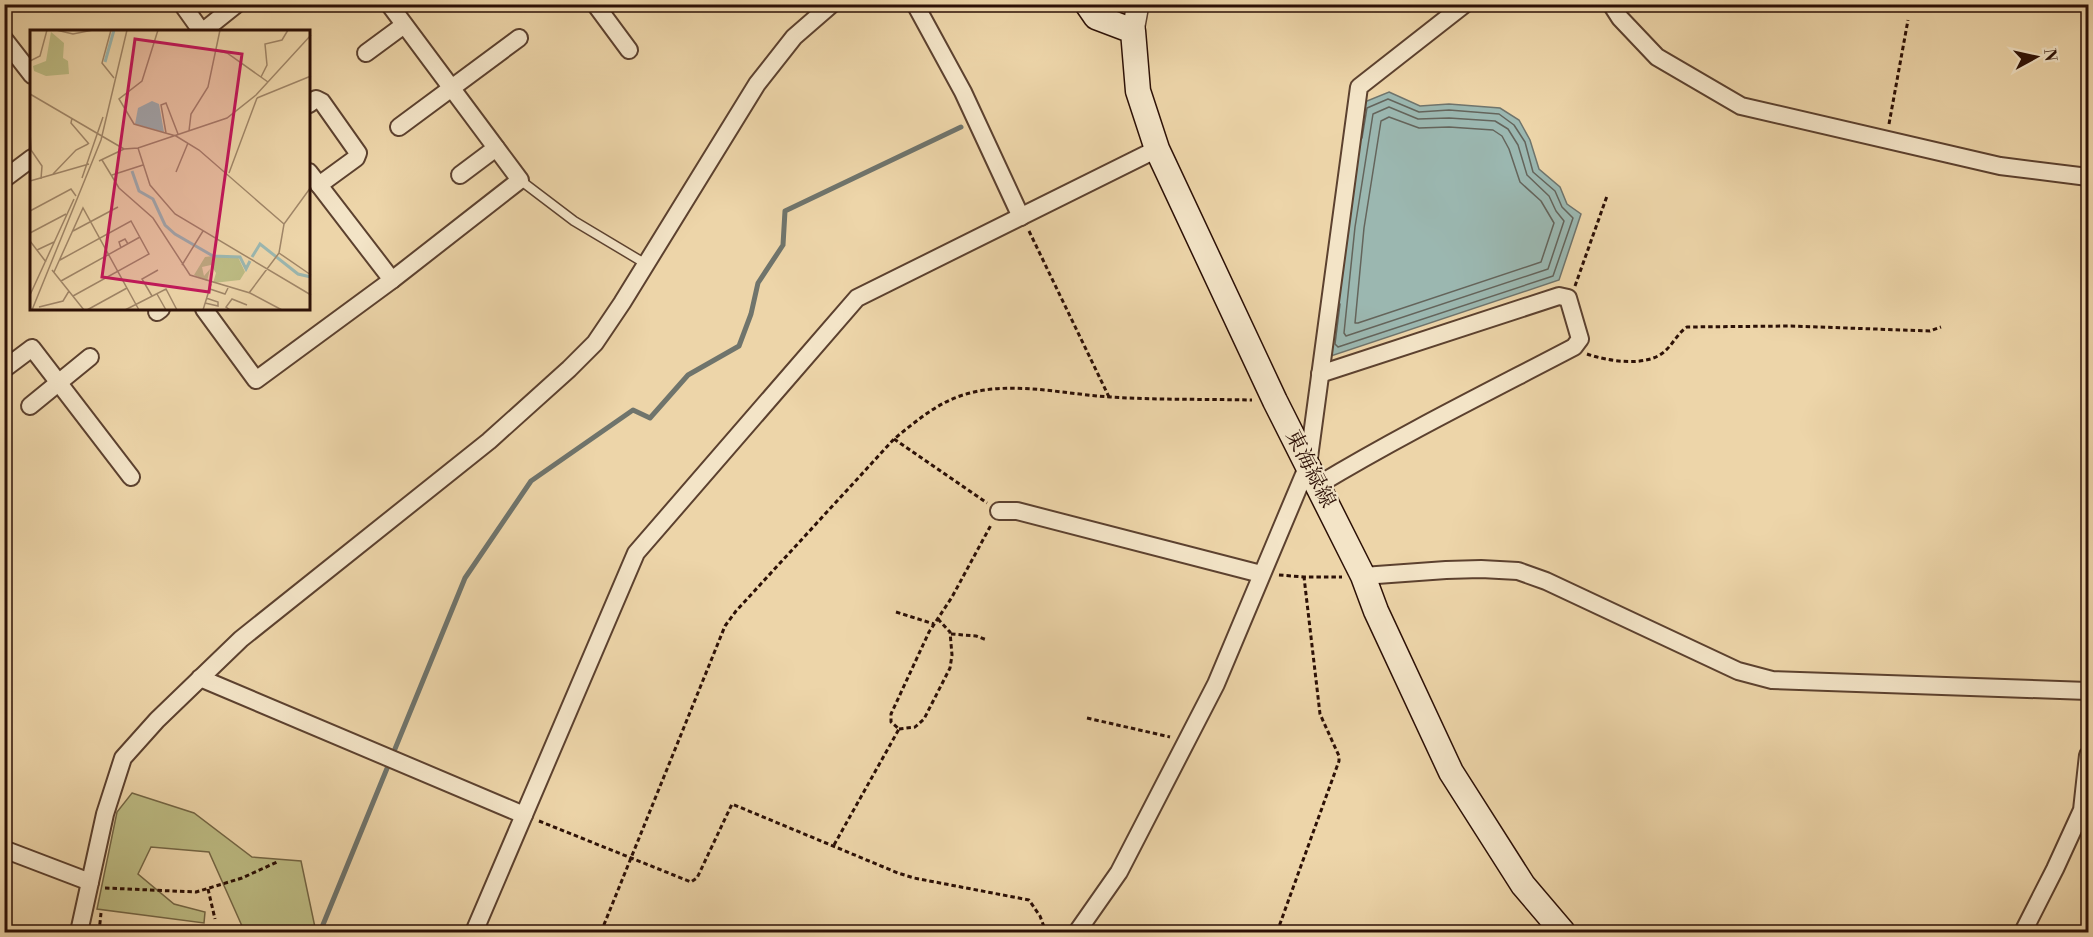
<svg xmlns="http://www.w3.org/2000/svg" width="2093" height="937" viewBox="0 0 2093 937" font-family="'Libre Bodoni','Noto Serif JP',serif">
<rect width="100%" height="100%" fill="#edd5a9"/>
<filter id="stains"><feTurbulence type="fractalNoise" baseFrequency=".00333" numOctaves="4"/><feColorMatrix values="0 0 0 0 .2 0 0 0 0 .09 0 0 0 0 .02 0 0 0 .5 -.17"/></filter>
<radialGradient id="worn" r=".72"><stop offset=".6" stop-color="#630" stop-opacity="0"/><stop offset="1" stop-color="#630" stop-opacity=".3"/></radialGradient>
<path fill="#bdbc84" stroke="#746645" stroke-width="1.5" d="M132,793L194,813L252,857L301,861L316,932H240L242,926L209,852L151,847L138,874L174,904L205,912L204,923L97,909L117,812Z"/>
<path fill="#9bb7b0" stroke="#6f746c" stroke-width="1.5" d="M1389,92L1420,106L1449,104L1500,108L1519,120L1530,140L1539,169L1560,187L1567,204L1581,214L1559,280L1328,357L1362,103Z"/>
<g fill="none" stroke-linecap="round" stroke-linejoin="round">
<g stroke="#64645b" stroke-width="1.5">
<path d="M1389,107L1418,119L1449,118L1495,121L1508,129L1518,145L1527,175L1549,196L1556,211L1564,221L1548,269L1346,336L1344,333L1355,227L1373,114Z"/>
<path d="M1389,117L1419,128L1449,127L1493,130L1502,136L1509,149L1520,182L1541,201L1554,223L1541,262L1358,323H1355L1364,228L1381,121Z"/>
<path d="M1340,304L1335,344L1338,347L1553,276L1573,218L1562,207L1555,191L1533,172L1525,142L1514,125L1499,114L1449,110L1419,112L1388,99L1367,108L1362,138"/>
</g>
<path stroke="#6f746c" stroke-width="5" d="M320,932L465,578L531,481L633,410L650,418L688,375L739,346L751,314L758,283L783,245L785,211L961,127"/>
<g stroke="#5c412f" stroke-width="11">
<path id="service" d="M520,180L574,221L646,264"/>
</g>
<g stroke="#5c412f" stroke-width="20">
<g id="minor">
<path d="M182,4L202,32"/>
<path d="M595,4L629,50"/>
<path d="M915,4L963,92L1021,217"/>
<path d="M1611,4L1620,18L1657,57L1741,106L2000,166L2088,177"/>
<path d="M202,32L237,4"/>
<path d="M4,39L32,75"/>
<path d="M366,53L404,25"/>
<path d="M309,104L316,99L322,102L358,153L356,158L319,185"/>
<path d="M399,127L519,38"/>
<path d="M309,172L392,280"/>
<path d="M460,175L496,148"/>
<path d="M4,179L32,158"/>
<path d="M204,309L256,380L392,280L520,180L389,4"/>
<path d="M157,312L161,309"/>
<path d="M4,369L32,348L131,477"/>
<path d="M30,406L90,357"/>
<path d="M1318,485C1401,435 1488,392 1574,347L1580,339L1568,298L1559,296L1320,374"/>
<path d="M999,511H1017L1261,574"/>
<path d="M1363,576L1446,570L1481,569L1518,571L1546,581L1738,671L1772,680L2088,691"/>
<path d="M200,678L524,815"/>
<path d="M6,850L90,882"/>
<path d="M79,932L105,814L123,758L157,720L241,639L489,441L569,369L595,343L622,303L757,84L794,37L832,4"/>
<path d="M474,932L636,553L857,298L1157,149"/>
<path d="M1077,932L1119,872L1216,684L1308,465L1359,87L1465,4"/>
<path d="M2023,932L2055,869L2082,810L2088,755"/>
</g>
</g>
<g stroke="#5c412f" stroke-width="24">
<path id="tertiary" d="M1133,31L1138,4"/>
</g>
<g stroke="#2c1006" stroke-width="27">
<path id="secondary" d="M1087,4L1096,17L1133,31L1138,91L1157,149L1275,401L1363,576L1376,611L1451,772L1523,885L1563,932"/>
</g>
<g stroke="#2c1006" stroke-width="3" stroke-dasharray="4.5 3" stroke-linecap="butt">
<path d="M1889,124L1908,20"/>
<path d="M1029,231L1109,397"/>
<path d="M1575,286L1607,196"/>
<path d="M1587,354C1607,361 1647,368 1665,351C1673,344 1678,333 1687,327L1791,326L1930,331L1941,327"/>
<path d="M894,439L987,503"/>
<path d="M1279,575L1304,577H1342"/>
<path d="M896,612L934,624"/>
<path d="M951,634L976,636L987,640"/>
<path d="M1087,718L1170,737"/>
<path d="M899,729L915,727L924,719L950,668L952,655L950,632L938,619"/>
<path d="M539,821L691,882L697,878L732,804L898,873L914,878L1029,900L1040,916L1046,932"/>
<path d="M834,845L899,729L891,722V714L929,632L952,597L991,525"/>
<path d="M105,888L196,892L242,878L277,862"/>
<path d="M208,889L215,919"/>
<path d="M99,932L101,913"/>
<path d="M601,932L725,626L736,611L894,439C915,422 937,403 963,395C1010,380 1062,394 1110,397C1157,400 1205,399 1252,400"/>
<path d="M1277,932L1339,761V756L1320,714L1304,577"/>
</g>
<use href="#service" stroke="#f3e4c7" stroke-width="8"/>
<use href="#minor" stroke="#f3e4c7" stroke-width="16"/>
<use href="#tertiary" stroke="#f3e4c7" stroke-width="21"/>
<use href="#secondary" stroke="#f3e4c7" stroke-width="24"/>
</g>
<g text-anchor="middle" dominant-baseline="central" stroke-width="4.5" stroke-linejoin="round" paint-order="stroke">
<g font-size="21" fill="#2c1006" stroke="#f3e4c7">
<text transform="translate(1310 469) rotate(63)">東海緑線</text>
</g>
</g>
<g transform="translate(30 30)">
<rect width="280" height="280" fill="#edd5a9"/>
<path d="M21,2L34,13L33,28L38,31L39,44L16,46L4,41L3,36L16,31ZM183,226L208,227L215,242L210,250L183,253L186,243L181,235L172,237L174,246L180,239L177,251L164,245L175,227Z" fill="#bdbc84"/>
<path d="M122,71L129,74L134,102L105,94L108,78Z" fill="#9bb7b0"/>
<path fill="none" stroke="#9bb7b0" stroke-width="3" d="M75,32L84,0M102,141L109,161L123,169L135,195L145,204L183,226L210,227L216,239L220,231M222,227L230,214L268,244L281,247"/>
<path fill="none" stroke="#a08668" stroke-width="1.5" d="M26,0L43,4L63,0M81,0L72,33L84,48M128,0L112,51L89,69L104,94L146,106L169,120L254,194M184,20L197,23L238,52M0,31L10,26L17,0M231,47L237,35L235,14L252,10L258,0M0,64L94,119M227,68L281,46M42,88L41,93L59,114M0,101L1,120L12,136L11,149M159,101L161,84L178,57L190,0M136,103L131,75L136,73L148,104M108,118L120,155L145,184L281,265M72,130L89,158L123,188L160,245L220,263L252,280M69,131L94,119L108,118L197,88L226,65L281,5M146,142L158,113M199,143L227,68M23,144L46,120L58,114M82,145L113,135M52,148L73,87M0,151L59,134M0,181L41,159L46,166M43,201L88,177M0,203L36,184M0,211L16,232M91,218L89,212L95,209L98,214M7,220L24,212M249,223L254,194L281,157M249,223L281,245M30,230L101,191L119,224L43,266M152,235L173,201M22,240L54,280M24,242L53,178L109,280M31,251L110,207M180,259L195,264L198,258M219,263L249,223M127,264L136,280M0,265L44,169M122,266L112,249L128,240M175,273L188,276V272L176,268M9,277L33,271L39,261M2,280L71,110L97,0M57,280L97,258M95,280L136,259L147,280M173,280L181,254M200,280L196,277L202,269L217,275"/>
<path fill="#c2185b" fill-opacity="0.15" stroke="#c2185b" stroke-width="3" d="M105,9L212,24L179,262L72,247Z"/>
<rect width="280" height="280" fill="none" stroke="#2c1006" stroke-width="3"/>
</g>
<rect width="2093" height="937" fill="none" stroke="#edd5a9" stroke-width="24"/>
<rect x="6" y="6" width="2081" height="925" fill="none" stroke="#2c1006" stroke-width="3"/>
<rect x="12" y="12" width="2069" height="913" fill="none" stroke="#2c1006" stroke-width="1.5"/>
<g transform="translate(2036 57) rotate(82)" stroke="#f3e4c7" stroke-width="4.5" paint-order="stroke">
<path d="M0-4.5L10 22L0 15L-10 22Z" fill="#2c1006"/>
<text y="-9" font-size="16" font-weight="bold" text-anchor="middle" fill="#2c1006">N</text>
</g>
<rect width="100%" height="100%" filter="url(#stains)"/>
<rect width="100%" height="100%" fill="url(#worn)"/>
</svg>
